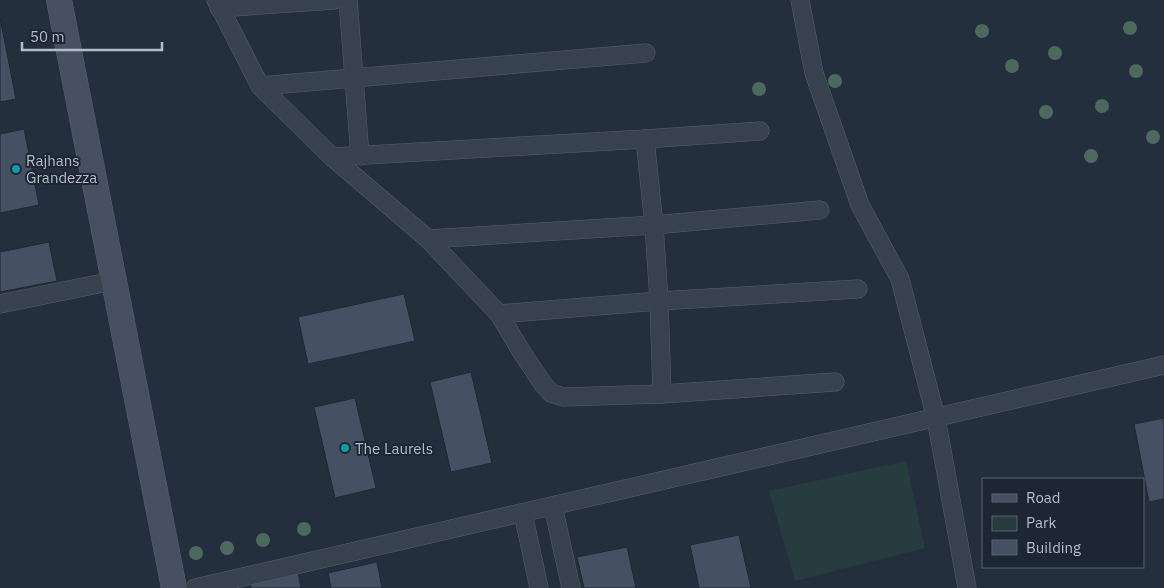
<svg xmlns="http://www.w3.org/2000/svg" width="1164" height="588" viewBox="0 0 1164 588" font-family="'IBM Plex Sans',sans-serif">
<rect width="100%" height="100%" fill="#242f3e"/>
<path fill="#263c3f" d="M906,461L925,548L795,581L769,491Z"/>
<g fill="#455162" stroke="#1f2835">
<path d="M0,18L16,99L0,102Z"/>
<path d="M24,129L39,205L0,213V134Z"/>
<path d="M49,242L57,281L0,292V252Z"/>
<path d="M404,294L415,341L308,364L298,317Z"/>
<path d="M471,372L492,463L451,472L430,382Z"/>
<path d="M355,398L376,488L335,498L314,407Z"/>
<path d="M1164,418V499L1149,502L1134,424Z"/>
<path d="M739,535L751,588H699L690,545Z"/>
<path d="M627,547L636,588H584L577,557Z"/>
<path d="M377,562L382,588H331L328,573Z"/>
<path d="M298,572L301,588H251L250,582Z"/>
</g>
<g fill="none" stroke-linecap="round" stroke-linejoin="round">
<g stroke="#565f6c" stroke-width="19">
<g id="street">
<path d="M216,0L260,86L332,157L428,239L499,314L521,351L543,384L551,393L563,397L662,394L835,382"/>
<path d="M348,0L360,156"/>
<path d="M800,0L814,73L860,205L900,279L936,418L967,588"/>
<path d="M219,8L334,0"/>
<path d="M260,86L646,53"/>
<path d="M645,139L654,225L659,301L662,394"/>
<path d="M332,157L645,139L760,131"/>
<path d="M428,239L654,225L820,210"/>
<path d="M0,304L113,281"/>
<path d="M499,314L659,301L858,289"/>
<path d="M553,506L571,588"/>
<path d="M523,513L539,588"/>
<path d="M195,588L1164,365"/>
</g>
</g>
<g stroke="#565f6c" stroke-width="26">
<path id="secondary" d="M59,0L174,588"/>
</g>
<use href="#street" stroke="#38414e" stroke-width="18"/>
<use href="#secondary" stroke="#465061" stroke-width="25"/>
</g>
<g fill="#4b6a5d">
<circle cx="1130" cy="28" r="7"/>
<circle cx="982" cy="31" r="7"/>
<circle cx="1055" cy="53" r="7"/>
<circle cx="1012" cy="66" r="7"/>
<circle cx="1136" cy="71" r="7"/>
<circle cx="835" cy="81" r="7"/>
<circle cx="759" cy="89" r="7"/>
<circle cx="1102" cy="106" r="7"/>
<circle cx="1046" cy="112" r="7"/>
<circle cx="1153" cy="137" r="7"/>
<circle cx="1091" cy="156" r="7"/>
<circle cx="304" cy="529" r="7"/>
<circle cx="263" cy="540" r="7"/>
<circle cx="227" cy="548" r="7"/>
<circle cx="196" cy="553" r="7"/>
</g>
<g fill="#0f9aa8" stroke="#1d2633" stroke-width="2">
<circle cx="16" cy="169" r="5"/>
<circle cx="345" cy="448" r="5"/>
</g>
<g text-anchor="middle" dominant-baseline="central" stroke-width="4" stroke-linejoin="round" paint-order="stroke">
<g font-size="15" fill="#b4bcc9" stroke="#1d2633" text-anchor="start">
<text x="26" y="160">Rajhans<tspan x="26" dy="17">Grandezza</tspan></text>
<text x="355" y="448">The Laurels</text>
</g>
</g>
<rect x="982" y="478" width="162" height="90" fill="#1d2633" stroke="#59626f"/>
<rect x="992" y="494" width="25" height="8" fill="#465061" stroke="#59626f"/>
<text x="1026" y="503" font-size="15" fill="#b4bcc9">Road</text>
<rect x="992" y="516" width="25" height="15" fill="#263c3f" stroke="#59626f"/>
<text x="1026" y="528" font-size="15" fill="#b4bcc9">Park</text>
<rect x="992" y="540" width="25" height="15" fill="#455162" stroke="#59626f"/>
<text x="1026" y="553" font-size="15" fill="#b4bcc9">Building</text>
<path d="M22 42v8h140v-8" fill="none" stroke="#b4bcc9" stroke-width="2.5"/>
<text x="30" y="42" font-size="15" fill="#b4bcc9" stroke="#1d2633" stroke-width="4" paint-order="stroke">50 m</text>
</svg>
